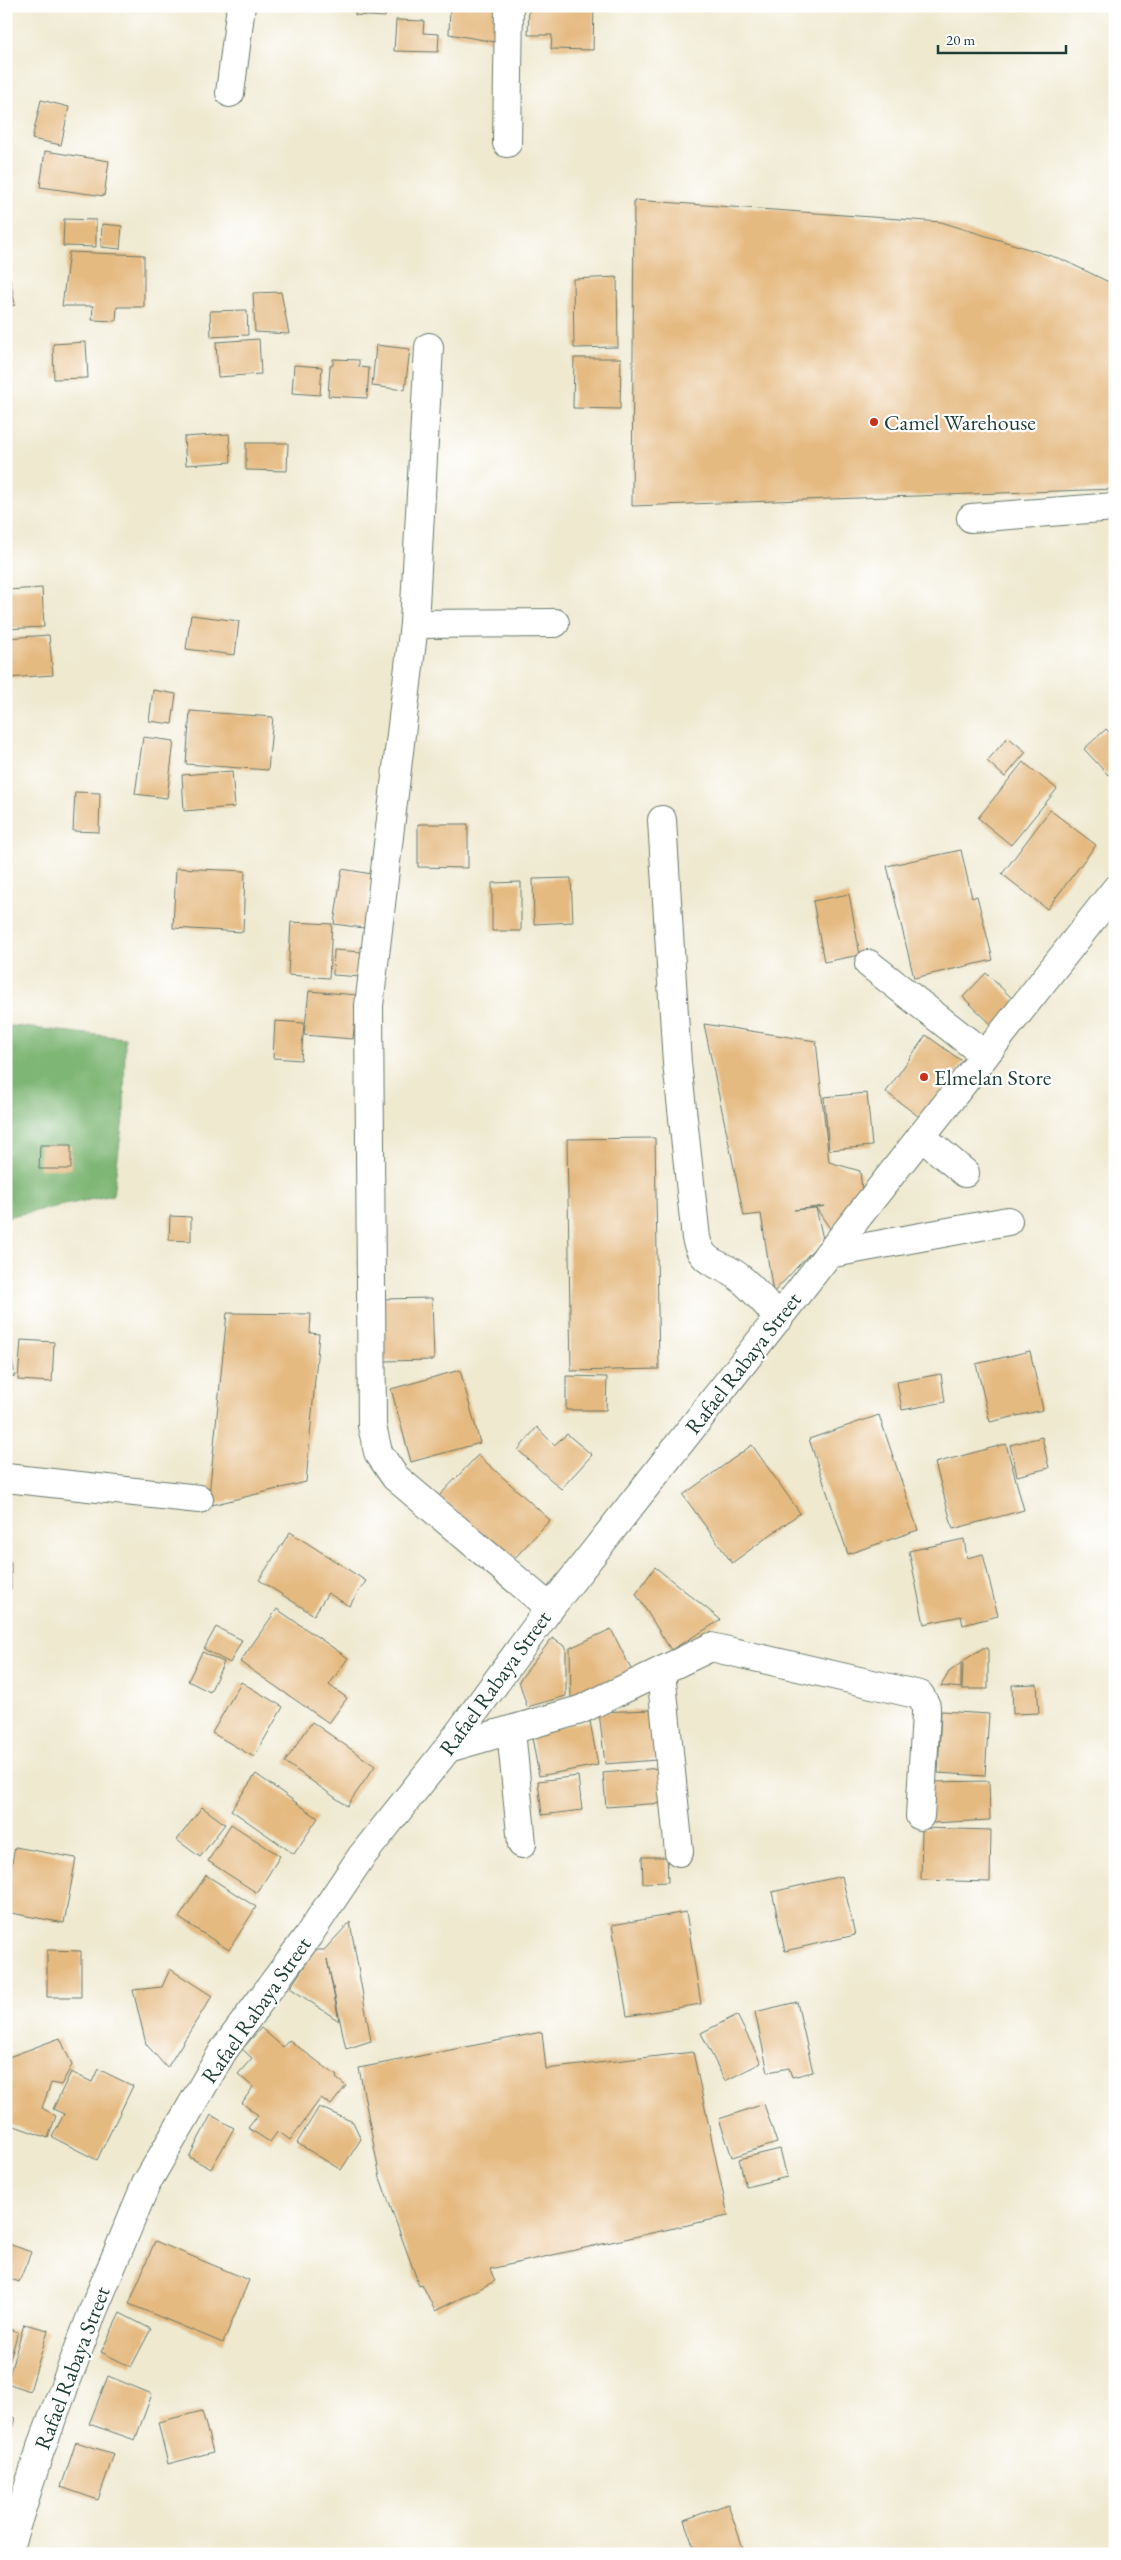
<svg xmlns="http://www.w3.org/2000/svg" width="1121" height="2560" viewBox="0 0 1121 2560" font-family="'EB Garamond',serif">
<rect width="100%" height="100%" fill="#fff"/>
<filter id="ink" filterUnits="userSpaceOnUse"><feTurbulence type="fractalNoise" baseFrequency=".02" numOctaves="2"/><feDisplacementMap in="SourceGraphic" scale="10" xChannelSelector="R" yChannelSelector="G"/><feConvolveMatrix kernelMatrix="1 2 1 2 8 2 1 2 1" color-interpolation-filters="sRGB"/></filter>
<filter id="wash" filterUnits="userSpaceOnUse"><feTurbulence type="fractalNoise" baseFrequency=".0096" numOctaves="4" result="noise"/><feDisplacementMap in="SourceGraphic" scale="20" xChannelSelector="R" yChannelSelector="G"/><feGaussianBlur stdDeviation="1.12" result="paint"/><feColorMatrix in="noise" values="0 0 0 0 0 0 0 0 0 0 0 0 0 0 0 0 0 1.4 0 .05"/><feComposite in="paint" operator="in"/></filter>
<g filter="url(#wash)">
<rect width="100%" height="100%" fill="#efe9d0"/>
<path fill="#7eb674" stroke="#4e7a54" d="M13,1026L125,1038L124,1110L113,1195L6,1217V1027Z"/>
<g id="blocks">
<g fill="#e5ba81" fill-rule="evenodd">
<path d="M355,6H386L385,17L355,15Z"/>
<path d="M450,6H501V43L449,34Z"/>
<path d="M529,6H594L593,50L551,49L552,35H528Z"/>
<path d="M396,20L424,21L423,33L439,34L438,52L394,51Z"/>
<path d="M41,100L69,107L61,145L32,139Z"/>
<path d="M45,151L109,161L104,196L40,187Z"/>
<path d="M634,200L941,222L1061,259L1115,285V489L632,506Z"/>
<path d="M64,219L96,220V247L63,246Z"/>
<path d="M102,224L122,226L120,249L101,247Z"/>
<path d="M69,252L144,255V307H117L116,321L92,320L93,306H62Z"/>
<path d="M6,258L15,305L6,307Z"/>
<path d="M617,277L618,347L574,348L573,279Z"/>
<path d="M281,292L289,334L255,332L253,293Z"/>
<path d="M247,310L248,335L211,337L210,311Z"/>
<path d="M259,339L261,374L218,377L216,342Z"/>
<path d="M86,342L88,378L54,379L53,344Z"/>
<path d="M376,345L410,349L405,390L372,386Z"/>
<path d="M574,358H621L620,409L573,408Z"/>
<path d="M333,359L359,360V367L369,368L367,398L328,396L330,366L333,365Z"/>
<path d="M294,365L322,367L320,395L292,393Z"/>
<path d="M229,434L231,462L186,465L184,437Z"/>
<path d="M246,443H288L287,471L246,470Z"/>
<path d="M42,588L44,627L6,629V590Z"/>
<path d="M191,615L239,621L235,655L186,649Z"/>
<path d="M49,635L53,675L6,678V638Z"/>
<path d="M153,690L176,694L172,724L149,721Z"/>
<path d="M190,711L273,717L268,770L186,764Z"/>
<path d="M1106,729L1115,738V769L1108,775L1084,749Z"/>
<path d="M143,737L174,741L167,798L135,794Z"/>
<path d="M1008,737L1026,752L1005,777L987,761Z"/>
<path d="M1023,762L1057,789L1011,845L978,818Z"/>
<path d="M232,771L235,807L184,811L182,775Z"/>
<path d="M75,792L100,793L99,832L73,831Z"/>
<path d="M1050,810L1096,845L1047,909L1002,874Z"/>
<path d="M418,824H468V868L418,867Z"/>
<path d="M961,850L972,898L977,896L993,960L914,978L887,866Z"/>
<path d="M176,868L245,871L243,932L173,928Z"/>
<path d="M342,869L372,874L364,928L334,924Z"/>
<path d="M571,878L573,922L534,924L533,879Z"/>
<path d="M521,882V931H492V883Z"/>
<path d="M849,894L860,955L824,962L813,901Z"/>
<path d="M291,922L332,924L329,978L288,975Z"/>
<path d="M334,950L362,952L361,977L333,975Z"/>
<path d="M986,973L1018,1004L995,1028L963,997Z"/>
<path d="M309,991L357,995L353,1039L304,1035Z"/>
<path d="M275,1021L304,1023L301,1060L273,1058Z"/>
<path d="M704,1024L816,1041L829,1162L860,1171L862,1191L831,1230L816,1208L823,1239L773,1293L761,1214L744,1216ZM825,1206L816,1208L794,1210Z"/>
<path d="M926,1035L963,1062L922,1119L886,1092Z"/>
<path d="M867,1093L872,1146L829,1150L824,1097Z"/>
<path d="M655,1138L659,1369L571,1371L567,1139Z"/>
<path d="M40,1145H71V1169H39Z"/>
<path d="M170,1216L191,1217V1241L169,1240Z"/>
<path d="M432,1298L434,1360L383,1361L382,1299Z"/>
<path d="M227,1313L311,1314L310,1333L319,1334L306,1482L208,1506Z"/>
<path d="M21,1340L54,1342L52,1382L18,1380Z"/>
<path d="M10,1349L15,1376L6,1377V1350Z"/>
<path d="M1030,1351L1043,1410L990,1422L976,1364Z"/>
<path d="M460,1370L480,1443L411,1462L391,1389Z"/>
<path d="M941,1374L945,1402L902,1410L897,1382Z"/>
<path d="M566,1376L607,1377L606,1410H566Z"/>
<path d="M879,1415L918,1530L848,1554L809,1439Z"/>
<path d="M537,1427L554,1445L567,1434L592,1455L561,1489L518,1450Z"/>
<path d="M1042,1437L1049,1468L1017,1476L1010,1445Z"/>
<path d="M1006,1444L1024,1510L953,1529L935,1463Z"/>
<path d="M752,1445L800,1513L732,1563L683,1495Z"/>
<path d="M478,1455L550,1520L513,1560L439,1496Z"/>
<path d="M290,1532L366,1581L349,1606L328,1593L314,1615L259,1580Z"/>
<path d="M964,1539L967,1558L983,1554L998,1616L963,1625L961,1616L924,1624L909,1551Z"/>
<rect x="6" y="1563" width="5" height="25"/>
<path d="M655,1567L721,1620L671,1650L636,1594Z"/>
<path d="M277,1609L348,1658L329,1685L347,1698L329,1723L240,1662Z"/>
<path d="M216,1627L242,1640L230,1663L204,1649Z"/>
<path d="M611,1629L632,1671L571,1699L570,1648Z"/>
<path d="M552,1638L566,1647V1696L527,1707L519,1681Z"/>
<path d="M983,1648H988V1689H962L963,1661Z"/>
<path d="M202,1652L224,1662L210,1692L188,1681Z"/>
<path d="M961,1663V1688L941,1686L949,1672Z"/>
<path d="M241,1682L283,1707L254,1757L212,1733Z"/>
<path d="M1037,1684L1039,1713L1013,1714L1012,1685Z"/>
<path d="M651,1710L657,1760L605,1764L599,1712Z"/>
<path d="M941,1711L989,1714L985,1776L938,1773Z"/>
<path d="M590,1721L598,1765L539,1776L531,1732Z"/>
<path d="M312,1722L375,1766L347,1806L285,1762Z"/>
<path d="M660,1768L663,1803L606,1807L603,1773Z"/>
<path d="M256,1774L318,1818L294,1854L231,1810Z"/>
<path d="M578,1776L582,1810L542,1815L538,1781Z"/>
<path d="M989,1781L990,1820L932,1823L930,1782Z"/>
<path d="M202,1807L225,1824L200,1857L177,1840Z"/>
<path d="M231,1824L280,1856L257,1893L208,1861Z"/>
<path d="M922,1828L991,1830L990,1882L921,1880Z"/>
<path d="M15,1847L76,1858L64,1923L6,1912V1894Z"/>
<path d="M642,1857H667L668,1882L643,1883Z"/>
<path d="M206,1875L256,1907L229,1950L179,1918Z"/>
<path d="M842,1876L855,1935L785,1951L772,1892Z"/>
<path d="M686,1912L701,2004L627,2016L612,1925Z"/>
<path d="M350,1922L371,2041L346,2049L327,1959L339,2021L290,1988L315,1950H324Z"/>
<path d="M47,1950L81,1951V1997H47Z"/>
<path d="M170,1969L212,1996L167,2068L146,2044L133,1990L162,1987Z"/>
<path d="M797,2002L813,2072L792,2077L789,2068L768,2072L755,2012Z"/>
<path d="M737,2015L761,2063L725,2081L701,2033Z"/>
<path d="M261,2028L283,2047L289,2040L337,2076L336,2078L346,2086L331,2105L321,2098L290,2140L278,2131L270,2142L248,2128L258,2115L242,2103L253,2087L238,2074L252,2058L242,2049Z"/>
<path d="M542,2032L546,2069L693,2052L728,2216L490,2269L495,2281L435,2311L422,2284L419,2285L380,2178L359,2068Z"/>
<path d="M60,2038L72,2065L61,2085L51,2083L42,2108L56,2116L48,2138L6,2123V2058Z"/>
<path d="M98,2069L133,2086L97,2160L52,2137L64,2114L53,2109L71,2072L92,2082Z"/>
<path d="M764,2104L777,2143L732,2157L719,2119Z"/>
<path d="M319,2107L353,2122L361,2139L341,2170L297,2143Z"/>
<path d="M211,2115L234,2128L211,2169L189,2157Z"/>
<path d="M780,2149L787,2177L746,2187L739,2159Z"/>
<path d="M155,2241L249,2280L223,2343L129,2304Z"/>
<path d="M6,2243L31,2252L19,2282L6,2277Z"/>
<path d="M120,2313L151,2329L131,2367L101,2352Z"/>
<path d="M24,2324L48,2330L30,2391L7,2383Z"/>
<path d="M6,2328L18,2332L7,2369H6Z"/>
<path d="M108,2376L152,2394L135,2440L89,2424Z"/>
<path d="M202,2411L213,2452L168,2464L158,2422Z"/>
<path d="M6,2415L15,2418L7,2445H6Z"/>
<path d="M76,2442L114,2454L98,2500L61,2487Z"/>
<path d="M728,2504L745,2554H696L684,2520Z"/>
</g>
</g>
</g>
<g filter="url(#ink)">
<use href="#blocks" fill-opacity="0" stroke="#68796b" stroke-width="1"/>
<g fill="none" stroke-linecap="round" stroke-linejoin="round">
<g stroke="#68796b" stroke-width="30">
<g id="minor">
<path d="M230,93L241,6"/>
<path d="M507,143L509,6"/>
<path d="M429,347L414,624L369,1006L372,1426L378,1452L395,1477L550,1608"/>
<path d="M971,518L1115,507"/>
<path d="M414,624L555,623"/>
<path d="M662,820L677,1063L696,1238C703,1268 721,1261 740,1278C755,1290 766,1304 779,1318"/>
<path d="M869,964L985,1055"/>
<path d="M921,1136L965,1173"/>
<path d="M828,1254L1008,1221"/>
<path d="M6,1478L199,1499"/>
<path d="M661,1672L679,1852"/>
<path d="M511,1730L522,1844"/>
<path d="M448,1748L580,1710L711,1647L920,1695L926,1706V1714L920,1816"/>
<path d="M7,2554L40,2451L93,2311L146,2184L223,2051L308,1936L361,1857L448,1748L550,1608L1115,890"/>
</g>
</g>
<use href="#minor" stroke="#fff" stroke-width="28"/>
</g>
</g>
<g fill="#c8321e" stroke="#fff" stroke-width="2">
<circle cx="874" cy="422" r="5"/>
<circle cx="924" cy="1077" r="5"/>
</g>
<g text-anchor="middle" dominant-baseline="central" stroke-width="4.5" stroke-linejoin="round" paint-order="stroke">
<g font-size="22" fill="#1f3d34" stroke="#fff" text-anchor="start">
<text x="884" y="422">Camel Warehouse</text>
<text x="934" y="1077">Elmelan Store</text>
</g>
<g font-size="22" fill="#1f3d34" stroke="#fff">
<text transform="translate(743 1363) rotate(-52)">Rafael Rabaya Street</text>
<text transform="translate(495 1683) rotate(-54)">Rafael Rabaya Street</text>
<text transform="translate(256 2010) rotate(-55)">Rafael Rabaya Street</text>
<text transform="translate(72 2368) rotate(-69)">Rafael Rabaya Street</text>
</g>
</g>
<rect width="1121" height="2560" fill="none" stroke="#fff" stroke-width="25"/>
<path d="M938 45v8h128v-8" fill="none" stroke="#1f3d34" stroke-width="2.5"/>
<text x="946" y="45" font-size="15" fill="#1f3d34" stroke="#ffffff" stroke-width="4" paint-order="stroke">20 m</text>
</svg>
